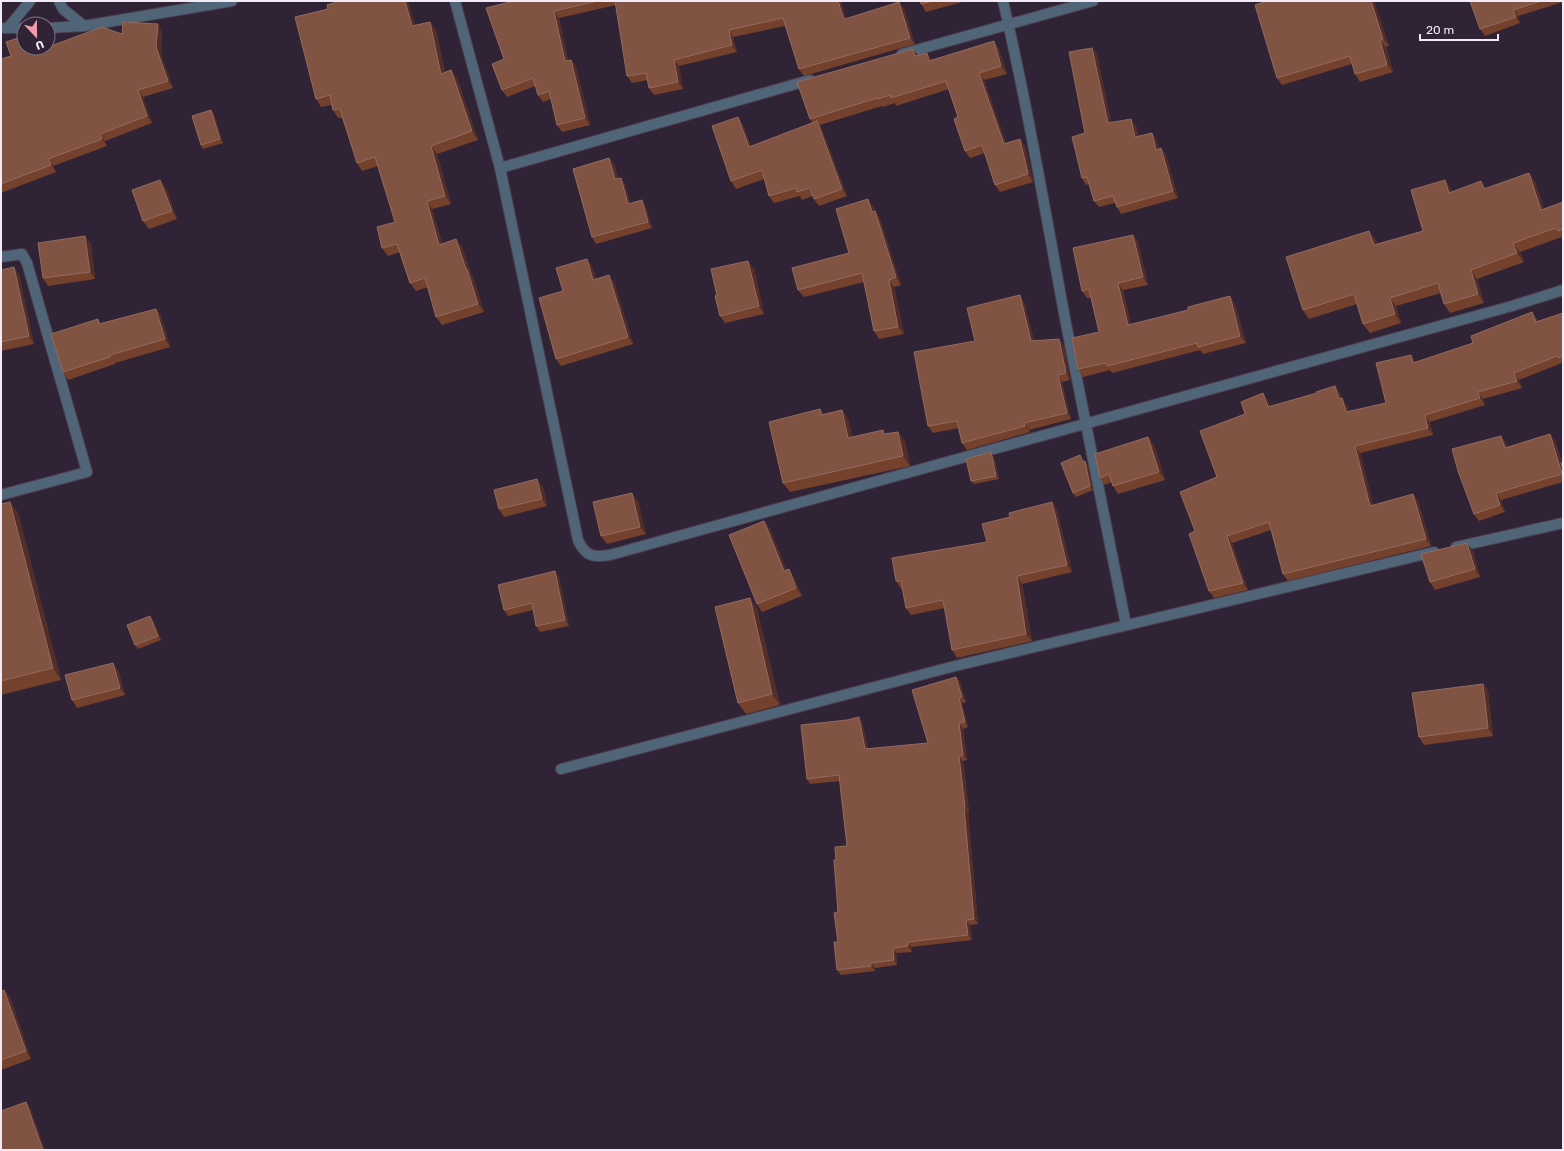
<svg xmlns="http://www.w3.org/2000/svg" width="1564" height="1151" viewBox="0 0 1564 1151" font-family="Rubik,sans-serif">
<rect width="100%" height="100%" fill="#312336"/>
<g fill="none" stroke-linecap="round" stroke-linejoin="round">
<g stroke="#4c3f51" stroke-width="12">
<g id="street">
<path d="M59,1L63,9L84,26"/>
<path d="M455,1L500,168L578,540C585,556 593,558 610,555L1512,306L1563,290"/>
<path d="M1003,1C1028,108 1046,216 1066,324C1086,425 1107,525 1126,625"/>
<path d="M4,28H24"/>
<path d="M8,28L30,1"/>
<path d="M48,28L84,26L232,1"/>
<path d="M902,54L1093,1"/>
<path d="M500,168L810,80"/>
<path d="M1,257L22,254L27,263L87,472L1,495"/>
<path d="M1456,547L1563,523"/>
<path d="M561,769L955,666L1434,552"/>
</g>
</g>
<use href="#street" stroke="#506577" stroke-width="10"/>
</g>
<g fill="#74412c">
<path d="M514,1H841L846,19L899,2L904,9L915,44L804,76L799,69L785,26L733,37L737,52L679,66L683,89L654,95L649,88L648,80L632,83L627,76L616,5L559,18L568,61L571,60L576,67L590,125L562,132L557,125L551,99L543,102L538,95L535,86L507,97L502,90L504,59Z"/>
<path d="M920,1H966L926,12L921,4Z"/>
<path d="M1267,1H1374L1389,46L1386,47L1393,72L1360,82L1355,74L1352,64L1282,85L1277,78Z"/>
<path d="M1470,1H1563V2L1518,16L1520,23L1485,36L1480,29Z"/>
<path d="M430,22L436,30L445,72L451,70L457,78L478,140L437,154L451,204L432,209L442,244L456,239L462,247L471,273L473,277L484,312L442,325L436,317L428,287L416,291L410,283L400,252L388,256L382,248L395,222L378,166L362,171L357,163L342,118H338L333,110L331,105L321,107L316,99L415,25Z"/>
<path d="M162,31L161,54L173,88L143,97L152,123L105,141L107,146L53,166L56,172L1,193V59L48,48V45L49,47L122,34Z"/>
<path d="M994,41L999,49L1007,74L984,80L1006,143L1020,139L1025,146L1033,182L1000,192L995,185L985,153L970,158L965,151L958,117L949,89L896,106L895,103L883,107L882,106L820,125L822,129L847,196L819,206L814,199L813,196L802,200L800,196L774,203L769,196L764,179L736,189L731,181L738,117L743,125L751,146L813,123L810,119L913,49L918,55L932,60Z"/>
<path d="M1092,48L1097,54L1111,123L1136,125L1138,137L1152,133L1156,139L1159,149L1161,148L1166,155L1178,198L1121,214L1117,207L1115,203L1099,207L1094,201L1089,184L1086,185L1082,178L1085,133Z"/>
<path d="M211,110L214,114L223,143L203,149L201,145Z"/>
<path d="M614,164L618,179L625,184L630,203L646,207L652,228L596,244L592,237Z"/>
<path d="M1529,173L1535,182L1544,209L1563,202V239L1562,237L1520,252L1524,262L1477,279L1484,303L1450,313L1444,304L1441,293L1396,306L1401,323L1370,333L1363,324L1357,304L1309,319L1303,310L1376,240L1377,244L1423,231L1445,180L1451,189L1452,192L1481,181L1486,188Z"/>
<path d="M166,188L177,219L149,229L143,221Z"/>
<path d="M873,206L875,211L880,219L901,285L894,287L904,334L879,339L874,331L864,282L804,297L798,290L849,253Z"/>
<path d="M1133,235L1138,242L1148,285L1123,290L1131,325L1235,304L1246,343L1203,354L1200,350L1112,373L1110,370L1083,377L1078,369L1099,332L1091,298H1087L1082,291Z"/>
<path d="M91,244L95,279L48,286L43,278Z"/>
<path d="M587,259L592,267L596,279L614,282L633,344L561,366L556,359L563,291Z"/>
<path d="M754,268L764,314L725,323L720,316L717,295Z"/>
<path d="M1,270L19,275L34,344L1,351Z"/>
<path d="M1024,302L1034,341L1059,339L1064,346L1070,380L1062,382L1071,419L1029,430L1030,432L967,450L962,443L959,428L933,433L928,426L975,341Z"/>
<path d="M156,309L161,316L170,347L115,363V364L68,380L63,372L98,319L101,324Z"/>
<path d="M1563,313V365L1562,363L1519,380L1522,388L1483,399L1485,405L1430,422L1433,435L1360,453L1373,505L1418,501L1431,546L1288,581L1283,574L1271,530L1232,543L1248,590L1214,598L1209,591L1195,531L1217,477L1245,414L1268,400L1270,406L1317,393L1335,386L1340,393L1342,399L1347,406L1349,412L1386,403L1416,362L1473,343L1537,319L1538,321Z"/>
<path d="M820,409L823,414L842,410L848,419L852,437L886,434L898,432L905,441L910,466L790,492L783,483Z"/>
<path d="M1550,434L1555,441L1562,463L1563,462V482L1501,500L1505,512L1479,521L1474,514L1506,443L1507,447Z"/>
<path d="M1148,437L1154,445L1165,480L1118,494L1113,486L1112,482L1105,485L1100,478Z"/>
<path d="M994,456L999,479L974,484L971,481Z"/>
<path d="M1083,459L1084,462L1088,465L1093,490L1076,497L1073,493Z"/>
<path d="M543,487L547,506L504,517L499,509Z"/>
<path d="M638,501L646,534L607,544L601,536Z"/>
<path d="M10,502L18,513L61,680L1,695V504Z"/>
<path d="M1052,502L1057,510L1072,572L1022,584L1032,641L957,658L952,650L945,608L911,615L906,608L902,589H901L896,581L987,542L1010,517Z"/>
<path d="M764,521L770,529L786,570L794,577L802,596L762,612L757,604Z"/>
<path d="M1473,551L1480,577L1435,590L1430,582Z"/>
<path d="M555,571L559,577L569,626L540,632L536,626L533,610L508,616L504,610Z"/>
<path d="M750,598L757,609L780,705L746,714L738,703Z"/>
<path d="M153,620L161,640L138,649L135,645Z"/>
<path d="M118,670L125,695L77,708L72,700Z"/>
<path d="M956,677L960,682L966,702L962,703L968,727L963,729L967,760L963,761L969,812L968,813L978,924L970,925L972,940L911,947L912,952L896,953L897,965L875,968V971L841,975L837,970L838,942V912L836,860L847,846L840,781L810,784L807,779L862,722L868,749L928,743Z"/>
<path d="M1483,684L1488,691L1493,736L1424,745L1419,737Z"/>
<path d="M4,990L10,997L31,1059L1,1070V991Z"/>
</g>
<g fill="#532d27">
<path d="M405,1H408L418,34L412,26Z"/>
<path d="M838,1H841L848,24L843,17Z"/>
<path d="M1371,1H1374L1389,46L1383,39Z"/>
<path d="M899,2L904,9L915,44L910,38Z"/>
<path d="M1513,10L1518,16L1520,23L1516,17Z"/>
<path d="M554,11L559,18L570,68L565,61Z"/>
<path d="M430,22L436,30L447,82L441,74Z"/>
<path d="M158,24L162,31L161,54L173,88L168,81L156,47Z"/>
<path d="M729,30L733,37L737,52L732,45Z"/>
<path d="M1380,40L1386,47L1393,72L1387,65Z"/>
<path d="M994,41L999,49L1007,74L1001,66Z"/>
<path d="M1092,48L1097,54L1112,130L1108,123Z"/>
<path d="M913,49L919,57L915,56Z"/>
<path d="M927,53L932,60L929,61Z"/>
<path d="M571,60L576,67L590,125L585,118Z"/>
<path d="M674,60L679,66L683,89L678,82Z"/>
<path d="M451,70L457,78L478,140L472,131Z"/>
<path d="M979,73L984,80L1009,151L1004,144Z"/>
<path d="M138,90L143,97L152,123L147,116Z"/>
<path d="M211,110L214,114L223,143L220,139Z"/>
<path d="M738,117L743,125L754,154L749,147Z"/>
<path d="M1131,119L1136,125L1140,144L1135,137Z"/>
<path d="M817,121L822,129L847,196L842,189Z"/>
<path d="M1152,133L1156,139L1161,156L1156,150Z"/>
<path d="M100,134L105,141L107,146L102,139Z"/>
<path d="M1020,139L1025,146L1033,182L1028,174Z"/>
<path d="M431,146L437,154L451,204L445,196Z"/>
<path d="M1161,148L1166,155L1178,198L1173,191Z"/>
<path d="M609,158L614,164L620,186L615,179Z"/>
<path d="M48,159L53,166L56,172L51,165Z"/>
<path d="M1529,173L1535,182L1548,219L1541,210Z"/>
<path d="M621,178L625,184L632,211L628,204Z"/>
<path d="M160,180L166,188L177,219L172,211Z"/>
<path d="M1445,180L1451,189L1455,202L1449,193Z"/>
<path d="M1481,181L1487,190L1484,189Z"/>
<path d="M868,199L873,206L877,219L872,212Z"/>
<path d="M642,200L646,207L652,228L648,222Z"/>
<path d="M427,201L432,209L444,253L439,245Z"/>
<path d="M875,211L880,219L901,285L896,277Z"/>
<path d="M1369,231L1376,240L1380,254L1374,245Z"/>
<path d="M1133,235L1138,242L1148,285L1143,277Z"/>
<path d="M85,236L91,244L95,279L90,272Z"/>
<path d="M456,239L462,247L471,273L473,277L484,312L478,304Z"/>
<path d="M1513,243L1520,252L1524,262L1517,253Z"/>
<path d="M587,259L592,267L598,287L593,280Z"/>
<path d="M748,261L754,268L764,314L759,306Z"/>
<path d="M14,267L19,275L34,344L29,336Z"/>
<path d="M1471,270L1477,279L1484,303L1478,294Z"/>
<path d="M609,275L614,282L633,344L628,337Z"/>
<path d="M889,280L894,287L904,334L898,327Z"/>
<path d="M1118,283L1123,290L1133,333L1128,325Z"/>
<path d="M1020,295L1024,302L1036,348L1031,341Z"/>
<path d="M1230,296L1235,304L1246,343L1240,336Z"/>
<path d="M1390,298L1396,306L1401,323L1395,314Z"/>
<path d="M156,309L161,316L170,347L165,339Z"/>
<path d="M1532,312L1537,319L1541,329L1536,322Z"/>
<path d="M1059,339L1064,346L1070,380L1066,373Z"/>
<path d="M1411,355L1416,362L1413,363Z"/>
<path d="M1514,373L1519,380L1522,388L1517,381Z"/>
<path d="M1058,375L1062,382L1071,419L1067,413Z"/>
<path d="M1335,386L1340,393L1344,406L1339,399Z"/>
<path d="M1478,392L1483,399L1485,405L1480,398Z"/>
<path d="M1263,393L1268,400L1273,414L1268,407Z"/>
<path d="M1342,398L1347,406L1351,419L1346,412Z"/>
<path d="M842,410L848,419L854,447L848,438Z"/>
<path d="M1425,415L1430,422L1433,435L1428,428Z"/>
<path d="M1024,423L1029,430L1030,432L1025,426Z"/>
<path d="M898,432L905,441L910,466L903,456Z"/>
<path d="M1550,434L1555,441L1563,468V475L1562,474Z"/>
<path d="M1501,436L1506,443L1509,455L1505,448Z"/>
<path d="M1148,437L1154,445L1165,480L1159,472Z"/>
<path d="M1355,446L1360,453L1375,513L1370,506Z"/>
<path d="M991,452L994,456L999,479L996,476Z"/>
<path d="M1085,461L1088,465L1093,490L1090,486Z"/>
<path d="M537,479L543,487L547,506L542,499Z"/>
<path d="M632,493L638,501L646,534L640,527Z"/>
<path d="M1496,493L1501,500L1505,512L1500,505Z"/>
<path d="M1413,494L1418,501L1431,546L1426,539Z"/>
<path d="M10,502L18,513L61,680L53,668Z"/>
<path d="M1052,502L1057,510L1072,572L1067,565Z"/>
<path d="M764,521L770,529L790,578L784,571Z"/>
<path d="M1227,536L1232,543L1248,590L1243,583Z"/>
<path d="M1467,543L1473,551L1480,577L1475,569Z"/>
<path d="M789,569L794,577L802,596L796,588Z"/>
<path d="M555,571L559,577L569,626L565,620Z"/>
<path d="M1017,576L1022,584L1032,641L1026,634Z"/>
<path d="M750,598L757,609L780,705L772,694Z"/>
<path d="M150,616L153,620L161,640L158,636Z"/>
<path d="M113,663L118,670L125,695L120,688Z"/>
<path d="M956,677L960,682L966,702L962,697Z"/>
<path d="M1483,684L1488,691L1493,736L1488,728Z"/>
<path d="M959,698L962,703L968,727L965,722Z"/>
<path d="M859,717L862,722L869,755L865,749Z"/>
<path d="M959,723L963,729L967,760L963,755Z"/>
<path d="M959,756L963,761L969,812L965,807Z"/>
<path d="M964,807L968,813L978,924L974,919Z"/>
<path d="M966,920L970,925L972,940L968,935Z"/>
<path d="M908,942L911,947L912,952L908,946Z"/>
<path d="M893,948L896,953L897,965L894,960Z"/>
<path d="M871,963L875,968V971L871,966Z"/>
<path d="M4,990L10,997L31,1059L26,1051Z"/>
<path d="M26,1102L31,1109L45,1150H43Z"/>
</g>
<g fill="#815342" stroke="#936b5e">
<path d="M340,1H405L412,26L430,22L441,74L451,70L472,131L431,146L445,196L427,201L439,245L456,239L466,269H467L478,304L436,317L425,278L410,283L397,244L382,248L377,227L395,222L375,157L357,163L340,109L333,110L330,95L316,99L295,17L328,9L327,5Z"/>
<path d="M514,1H598L554,11L565,61L571,60L585,118L557,125L549,91L538,95L533,78L502,90L492,64L504,59L486,8Z"/>
<path d="M615,1H838L843,17L845,19L899,2L910,38L799,69L783,18L729,30L732,45L674,60L678,82L649,88L646,73L627,76Z"/>
<path d="M920,1H933L921,4Z"/>
<path d="M1267,1H1371L1383,39L1380,40L1387,65L1355,74L1350,56L1277,78L1255,5Z"/>
<path d="M1470,1H1541L1513,10L1516,17L1480,29Z"/>
<path d="M123,22L158,24L156,47L168,81L138,90L147,116L100,134L102,139L48,159L51,165L1,184V59L11,56L6,42L24,36V48H48V47L102,27L122,34Z"/>
<path d="M994,41L1001,66L979,73L1004,144L1020,139L1028,174L995,185L982,145L965,151L954,119L958,117L946,81L891,98L890,95L878,99L877,98L810,119L797,82L913,49L915,56L927,53L929,61Z"/>
<path d="M1092,48L1108,123L1131,119L1135,137L1152,133L1156,150L1161,148L1173,191L1117,207L1113,196L1094,201L1087,177L1082,178L1072,137L1085,133L1069,52Z"/>
<path d="M211,110L220,139L201,145L192,116Z"/>
<path d="M738,117L749,147L817,121L842,189L814,199L810,188L797,192L796,188L769,196L762,170L731,181L712,126Z"/>
<path d="M609,158L615,179L621,178L628,204L642,200L648,222L592,237L573,169Z"/>
<path d="M1529,173L1541,210L1563,202V229L1558,231L1556,228L1513,243L1517,253L1471,270L1478,294L1444,304L1438,283L1390,298L1395,314L1363,324L1354,294L1303,310L1286,257L1369,231L1374,245L1423,231L1411,190L1445,180L1449,193L1481,181L1484,189Z"/>
<path d="M160,180L172,211L143,221L132,190Z"/>
<path d="M868,199L872,212L875,211L896,277L889,280L898,327L874,331L862,273L798,290L792,268L849,253L836,209Z"/>
<path d="M1133,235L1143,277L1118,283L1128,325L1188,310V307L1230,296L1240,336L1198,347L1197,343L1107,366L1106,363L1078,369L1072,338L1099,332L1089,289L1082,291L1073,248Z"/>
<path d="M85,236L90,272L43,278L38,243Z"/>
<path d="M587,259L593,280L609,275L628,337L556,359L539,298L563,291L556,268Z"/>
<path d="M748,261L759,306L720,316L715,296L717,295L711,269Z"/>
<path d="M14,267L29,336L1,342V270Z"/>
<path d="M1020,295L1031,341L1059,339L1066,373L1058,375L1067,413L1024,423L1025,426L962,443L957,421L928,426L914,352L975,341L967,308Z"/>
<path d="M156,309L165,339L110,355V357L63,372L51,334L98,319L99,324Z"/>
<path d="M1532,312L1536,322L1563,313V356L1558,358L1557,356L1514,373L1517,381L1478,392L1480,398L1425,415L1428,428L1355,446L1370,506L1413,494L1426,539L1283,574L1269,522L1227,536L1243,583L1209,591L1189,534L1195,531L1180,492L1217,477L1200,431L1245,414L1241,402L1263,393L1268,407L1317,393L1316,392L1335,386L1339,399L1342,398L1346,412L1386,403L1376,363L1411,355L1413,363L1473,343L1471,336Z"/>
<path d="M820,409L821,415L842,410L848,438L883,430L884,434L898,432L903,456L783,483L769,422Z"/>
<path d="M1550,434L1562,474L1496,493L1500,505L1474,514L1458,471L1452,449L1501,436L1505,448Z"/>
<path d="M1148,437L1159,472L1113,486L1109,474L1100,478L1095,454Z"/>
<path d="M991,452L996,476L971,481L966,459Z"/>
<path d="M1080,455L1083,462L1085,461L1090,486L1073,493L1061,463Z"/>
<path d="M1563,462V470L1561,463Z"/>
<path d="M537,479L542,499L499,509L494,490Z"/>
<path d="M632,493L640,527L601,536L593,502Z"/>
<path d="M10,502L53,668L1,681V504Z"/>
<path d="M1052,502L1067,565L1017,576L1026,634L952,650L943,600L906,608L901,581H896L892,558L987,542L982,524L1010,517L1009,513Z"/>
<path d="M764,521L784,571L789,569L796,588L757,604L729,535Z"/>
<path d="M1467,543L1475,569L1430,582L1421,554Z"/>
<path d="M555,571L565,620L536,626L532,603L504,610L498,585Z"/>
<path d="M750,598L772,694L738,703L715,607Z"/>
<path d="M150,616L158,636L135,645L127,625Z"/>
<path d="M113,663L120,688L72,700L65,675Z"/>
<path d="M956,677L962,697L959,698L965,722L959,723L963,755L959,756L965,807H964L974,919L966,920L968,935L908,942V946L893,948L894,960L871,963V966L837,970L834,942H838L834,913L838,912L834,860H836L835,847L847,846L839,775L807,779L801,725L847,720L859,717L865,749L928,743L912,690Z"/>
<path d="M1483,684L1488,728L1419,737L1412,693Z"/>
<path d="M4,990L26,1051L1,1060V991Z"/>
<path d="M26,1102L43,1150H1V1111Z"/>
</g>
<rect width="1564" height="1151" fill="none" stroke="#f3eaf7" stroke-width="4"/>
<g transform="translate(36 36) rotate(158)"><circle r="19" fill="#312336" stroke="#7f7383"/>
<path d="M0-3L7 15L0 10L-7 15Z" fill="#f39aac"/>
<text y="-6" font-size="11" font-weight="bold" text-anchor="middle" fill="#f3eaf7">U</text>
</g>
<path d="M1420 34v6h78v-6" fill="none" stroke="#f3eaf7" stroke-width="2"/>
<text x="1426" y="34" font-size="12" fill="#f3eaf7" stroke="#312336" stroke-width="3" paint-order="stroke">20 m</text>
</svg>
